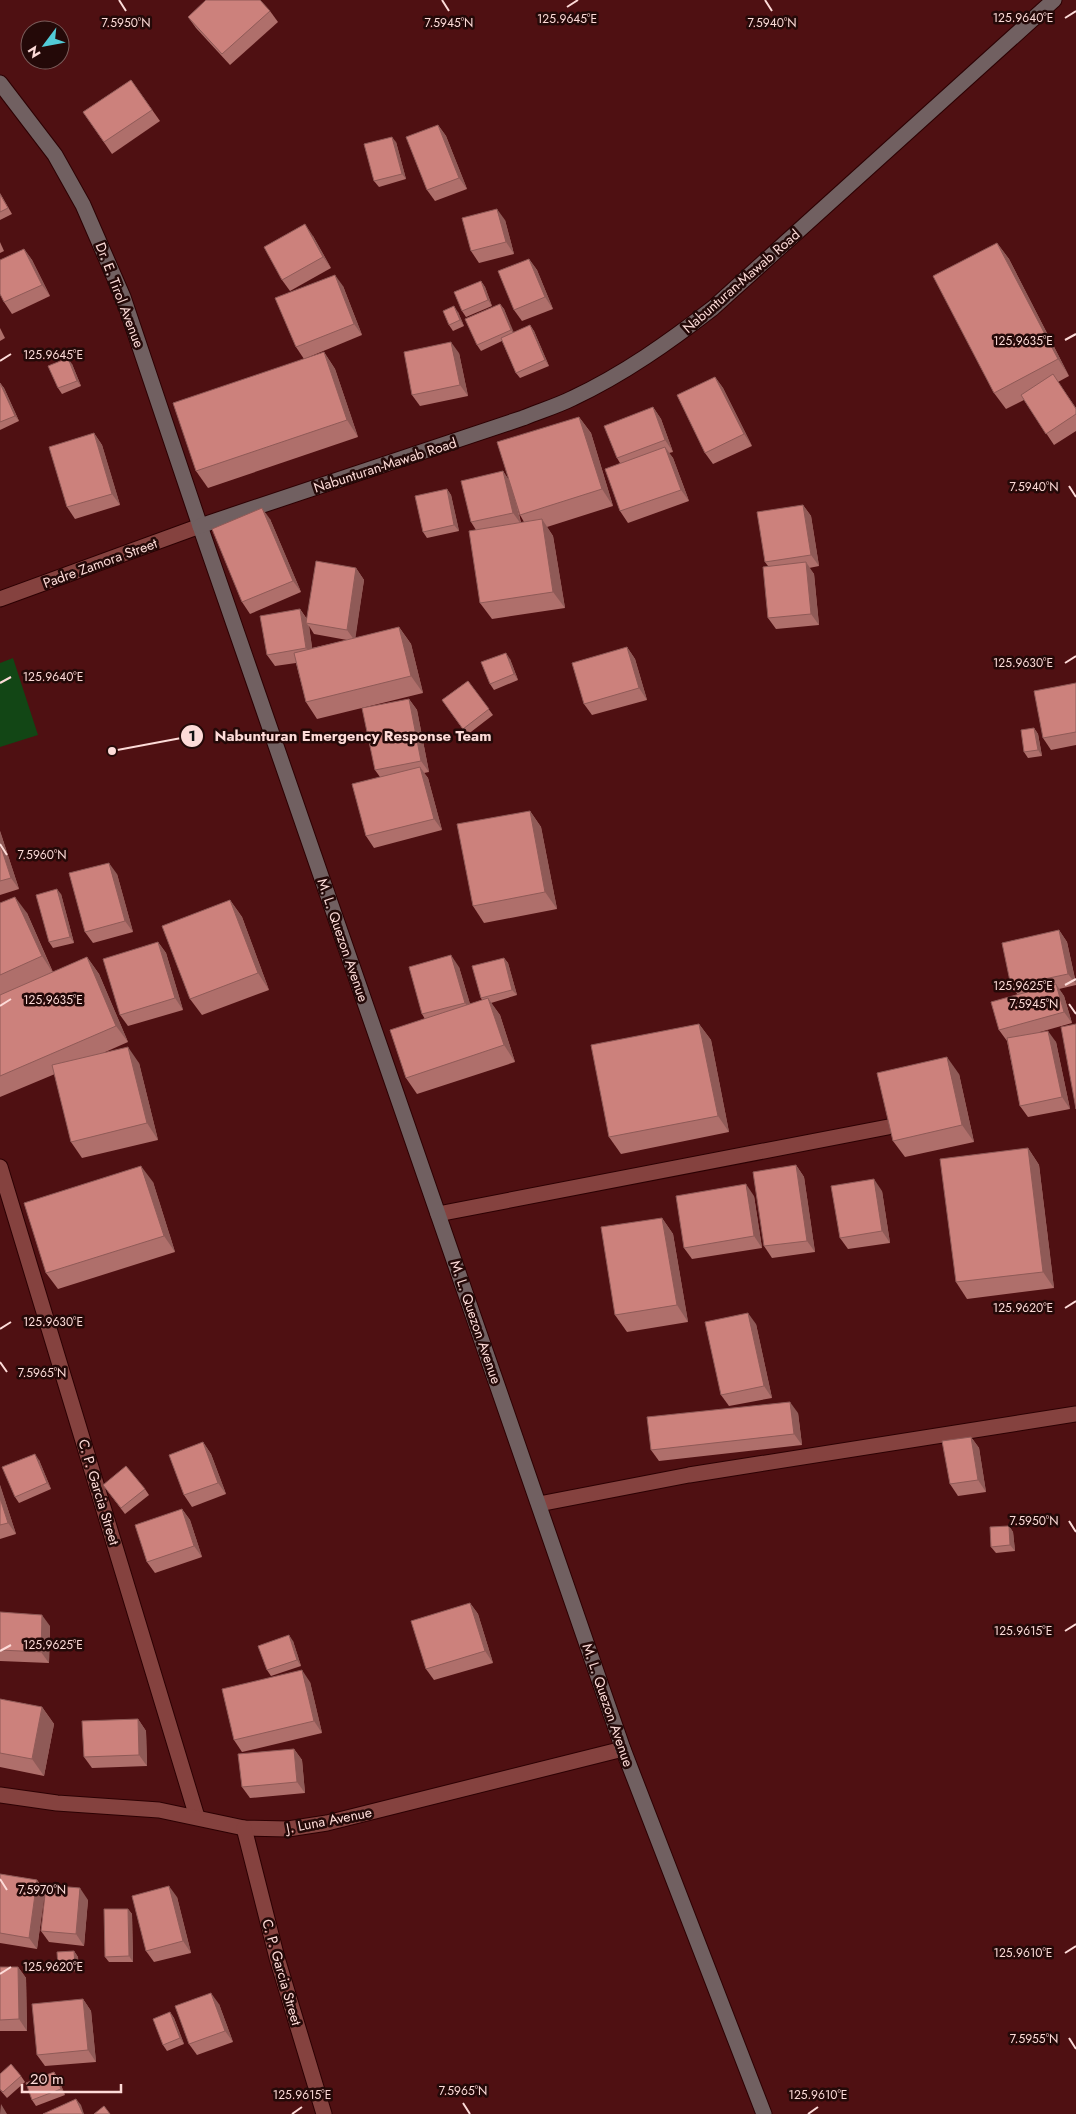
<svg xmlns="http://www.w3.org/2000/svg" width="1076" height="2114" viewBox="0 0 1076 2114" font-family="Jost,sans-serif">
<rect width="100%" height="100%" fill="#4f1012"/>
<path fill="#124615" d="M13,658L38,735L0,747V663Z"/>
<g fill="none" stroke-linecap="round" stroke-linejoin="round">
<g stroke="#2c0003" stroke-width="17">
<g id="minor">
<path d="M0,599L200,526"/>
<path d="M0,1167L197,1817"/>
<path d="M438,1214L888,1127"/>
<path d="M539,1504L689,1475L1076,1414"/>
<path d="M0,1795L57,1803L159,1810L244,1828L288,1829L327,1823L623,1749"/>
<path d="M244,1828L277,1958L324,2114"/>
</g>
</g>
<g stroke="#2c0003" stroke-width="17">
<g id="secondary">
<path d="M0,83L55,155L83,205L123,297L200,526L623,1749L764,2114"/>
<path d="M200,526L523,418C540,411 557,406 573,398C624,374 669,342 713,308L1054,0"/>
</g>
</g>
<use href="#minor" stroke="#85423f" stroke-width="15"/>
<use href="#secondary" stroke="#716061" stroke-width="15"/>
</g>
<g fill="#af6f6b" fill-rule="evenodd">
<path d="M270,11L278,22L230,65L196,28L188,17Z"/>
<path d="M131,80L160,121L112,154L83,112Z"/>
<path d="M438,125L446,136L467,189L435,201L427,190Z"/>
<path d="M396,142L406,179L379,187L374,181Z"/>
<path d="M0,193L12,214L0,220Z"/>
<path d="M505,220L514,254L479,263L471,251Z"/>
<path d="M313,236L331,268L290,291L282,280Z"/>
<path d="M0,242L4,251L0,253Z"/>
<path d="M997,243L1009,259L1069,376L1058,382L1076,408V431L1054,445L1024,400L1006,409L994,393Z"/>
<path d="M24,249L32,260L50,296L12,314L4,302Z"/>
<path d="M529,259L537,270L553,309L522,321L514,310Z"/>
<path d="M481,281L485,287L492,306L466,317L462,311Z"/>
<path d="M343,286L362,335L304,359L296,347Z"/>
<path d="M500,304L504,309L513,333L530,325L534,331L549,366L520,378L516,373L502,341L481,351L477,345Z"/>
<path d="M458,312L464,326L453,331L449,325Z"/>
<path d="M0,328L5,338L0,341Z"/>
<path d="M324,352L335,369L358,437L208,488L196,471Z"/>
<path d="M459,353L468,396L420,406L412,395Z"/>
<path d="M72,364L81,386L62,394L58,388Z"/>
<path d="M715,377L723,388L752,446L713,464L705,453Z"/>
<path d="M0,383L4,388L19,421L0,430Z"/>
<path d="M653,407L661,419L673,452L669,453L673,458L689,501L628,523L620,511V463L617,458Z"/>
<path d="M579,417L591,433L613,506L547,527L553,536L565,608L492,619L480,603L476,530L471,522L503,471L508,479ZM517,505L520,515L524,522H521Z"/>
<path d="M94,433L102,445L120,505L75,519L67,507Z"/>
<path d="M447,489L451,495L459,531L427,538L423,532Z"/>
<path d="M803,505L811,516L819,566L809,568L814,574L819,625L776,629L768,618V566L765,562Z"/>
<path d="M270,519L301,592L250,614L242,602Z"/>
<path d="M356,568L364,580L355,638L399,627L411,644L423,693L317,719L306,702L296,663L275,666L267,655L300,609L307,619ZM309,626L314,634L347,640L312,648Z"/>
<path d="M627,647L635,659L647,700L592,715L584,704Z"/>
<path d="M510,659L518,680L494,690L490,684Z"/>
<path d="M468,681L493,715L467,735L442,700Z"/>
<path d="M1076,683V745L1051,750L1043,738Z"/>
<path d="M409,699L417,710L429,772L424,773L428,778L442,830L374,848L366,836L380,777L375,770Z"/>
<path d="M1034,728L1038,734L1042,756L1028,758L1024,752Z"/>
<path d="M530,811L541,827L557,909L484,923L473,906Z"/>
<path d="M0,831L19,889L0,895Z"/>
<path d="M117,874L133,932L93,943L85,932Z"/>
<path d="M61,894L74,943L53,948L49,942Z"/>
<path d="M230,900L242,917L269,990L202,1015L190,999Z"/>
<path d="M0,903L27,913L53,972L87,957L99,974L128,1042L103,1053L139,1063L158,1140L82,1158L71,1142L55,1074L0,1097Z"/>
<path d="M1059,930L1067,942L1076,983V985L1059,989L1064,996L1072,1023L1040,1032L1056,1042L1070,1109L1028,1117L1020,1106L1007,1041L999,1030L1018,995L1011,986Z"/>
<path d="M158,942L166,953L183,1010L128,1026L120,1015Z"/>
<path d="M504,958L508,963L517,995L491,1003L500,1015L515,1062L417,1094L406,1078L425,1019L422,1014L459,967L470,1004L482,1000L481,998Z"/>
<path d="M699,1024L711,1040L729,1132L621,1154L609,1137Z"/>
<path d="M959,1074L974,1142L905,1157L893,1141Z"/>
<path d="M1028,1148L1039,1165L1054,1288L967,1299L956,1282Z"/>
<path d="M796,1165L804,1177L815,1252L772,1258L764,1246Z"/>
<path d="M153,1182L175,1252L58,1289L46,1273Z"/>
<path d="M882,1191L890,1243L848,1249L840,1238Z"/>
<path d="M754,1196L762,1248L692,1259L684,1248Z"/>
<path d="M662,1218L673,1234L688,1322L627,1332L615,1315Z"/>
<path d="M756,1324L772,1398L729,1406L721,1395Z"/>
<path d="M798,1413L802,1445L659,1461L651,1450Z"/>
<path d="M971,1437L979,1448L986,1492L958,1496L950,1484Z"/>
<path d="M203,1442L211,1454L226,1494L192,1507L184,1495Z"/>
<path d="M39,1460L51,1489L19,1503L15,1497Z"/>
<path d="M0,1485L16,1534L0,1539Z"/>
<path d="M103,1485L145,1489L149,1495L125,1514Z"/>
<path d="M182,1509L190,1520L202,1557L155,1573L147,1562Z"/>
<path d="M1009,1526L1013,1532L1015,1551L996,1553L991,1547Z"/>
<path d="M470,1603L478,1614L493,1663L434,1680L426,1669Z"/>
<path d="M0,1612L50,1626L49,1663L0,1661Z"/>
<path d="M293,1641L301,1666L271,1676L267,1670Z"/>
<path d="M310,1682L322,1733L242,1752L234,1740Z"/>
<path d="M0,1699L42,1707L54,1724L44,1776L0,1767Z"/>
<path d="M138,1719L146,1731L147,1766L92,1768L84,1757Z"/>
<path d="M294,1749L302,1760L305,1793L250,1798L242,1787Z"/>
<path d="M0,1874L37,1880L45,1891L37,1949L0,1943Z"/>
<path d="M177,1897L191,1953L154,1962L146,1951Z"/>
<path d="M88,1900L84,1946L49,1942L41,1931Z"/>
<path d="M128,1909L132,1914L133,1962H109L105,1957Z"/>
<path d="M74,1951L78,1957L79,1971L62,1972L58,1966Z"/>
<path d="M0,1967H18L26,1978L27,2031H0Z"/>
<path d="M83,1999L91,2011L96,2062L45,2066L37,2055Z"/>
<path d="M219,2004L233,2042L197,2055L189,2044Z"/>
<path d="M170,2012L174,2018L184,2044L167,2051L163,2045Z"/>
<path d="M54,2072L58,2078L65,2095L36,2106L32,2100Z"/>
<path d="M0,2074L21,2076L25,2082L7,2098L0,2090Z"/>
</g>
<g fill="#8f5a57">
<path d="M438,125L446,136L467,189L459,178Z"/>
<path d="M392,137L396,142L406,179L402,174Z"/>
<path d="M497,209L505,220L514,254L506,242Z"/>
<path d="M305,224L313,236L331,268L323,257Z"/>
<path d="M997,243L1009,259L1069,376L1058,359Z"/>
<path d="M24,249L32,260L50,296L42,285Z"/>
<path d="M529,259L537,270L553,309L545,297Z"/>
<path d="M335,275L343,286L362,335L354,324Z"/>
<path d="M481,281L485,287L492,306L488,300Z"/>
<path d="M500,304L504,309L515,335L511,330Z"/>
<path d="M454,306L458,312L464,326L460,320Z"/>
<path d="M530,325L534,331L549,366L545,360Z"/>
<path d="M451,342L459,353L468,396L460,385Z"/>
<path d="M324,352L335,369L358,437L347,420Z"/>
<path d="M68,358L72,364L81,386L77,381Z"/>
<path d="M715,377L723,388L752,446L744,434Z"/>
<path d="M0,383L4,388L19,421L15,416Z"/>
<path d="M653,407L661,419L673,452L665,440Z"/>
<path d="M579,417L591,433L613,506L602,489Z"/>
<path d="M94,433L102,445L120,505L112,494Z"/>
<path d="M665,447L673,458L689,501L681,490Z"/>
<path d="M503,471L511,483L521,524L513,513Z"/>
<path d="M447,489L451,495L459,531L454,525Z"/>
<path d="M803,505L811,516L819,566L811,555Z"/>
<path d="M262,508L270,519L301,592L293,581Z"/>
<path d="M542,519L553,536L565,608L553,592Z"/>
<path d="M806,562L814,574L819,625L811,614Z"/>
<path d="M356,568L364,580L355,641L347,630Z"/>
<path d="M300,609L308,621L306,623L309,626L314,660L306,648Z"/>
<path d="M399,627L411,644L423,693L411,676Z"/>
<path d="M627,647L635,659L647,700L639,688Z"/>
<path d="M506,653L510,659L518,680L514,674Z"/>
<path d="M409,699L417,710L429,772L421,761Z"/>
<path d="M1034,728L1038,734L1042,756L1038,750Z"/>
<path d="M420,767L428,778L442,830L434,819Z"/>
<path d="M530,811L541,827L557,909L545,892Z"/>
<path d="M0,831L19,889L11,878L0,844Z"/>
<path d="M109,863L117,874L133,932L125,921Z"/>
<path d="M57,889L61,894L74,943L70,937Z"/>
<path d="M15,897L27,913L53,973L42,956Z"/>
<path d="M230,900L242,917L269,990L258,973Z"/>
<path d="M1059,930L1067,942L1076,984L1068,974Z"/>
<path d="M158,942L166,953L183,1010L175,998Z"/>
<path d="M451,955L459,967L473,1014L465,1003Z"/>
<path d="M87,957L99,974L128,1042L116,1026Z"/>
<path d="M504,958L508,963L517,995L512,990Z"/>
<path d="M1056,984L1064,996L1072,1023L1064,1012Z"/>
<path d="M488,998L500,1015L515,1062L504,1045Z"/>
<path d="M699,1024L711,1040L729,1132L718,1116Z"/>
<path d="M1048,1031L1056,1042L1070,1109L1062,1097Z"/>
<path d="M128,1047L139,1063L158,1140L147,1123Z"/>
<path d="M947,1057L959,1074L974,1142L962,1125Z"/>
<path d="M1028,1148L1039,1165L1054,1288L1043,1272Z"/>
<path d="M796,1165L804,1177L815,1252L807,1241Z"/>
<path d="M141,1166L153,1182L175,1252L164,1236Z"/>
<path d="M874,1179L882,1191L890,1243L882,1231Z"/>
<path d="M746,1184L754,1196L762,1248L754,1236Z"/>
<path d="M662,1218L673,1234L688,1322L677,1305Z"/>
<path d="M748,1313L756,1324L772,1398L764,1386Z"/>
<path d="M790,1402L798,1413L802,1445L794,1434Z"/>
<path d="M971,1437L979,1448L986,1492L978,1480Z"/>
<path d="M203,1442L211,1454L226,1494L218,1483Z"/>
<path d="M35,1454L39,1460L51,1489L47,1483Z"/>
<path d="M0,1485L16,1534L8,1523L0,1498Z"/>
<path d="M182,1509L190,1520L202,1557L194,1546Z"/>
<path d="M1009,1526L1013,1532L1015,1551L1010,1545Z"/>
<path d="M470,1603L478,1614L493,1663L485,1651Z"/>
<path d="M42,1615L50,1626L49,1663L41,1652Z"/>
<path d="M289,1635L293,1641L301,1666L297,1660Z"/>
<path d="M302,1670L310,1682L322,1733L314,1721Z"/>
<path d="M42,1707L54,1724L44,1776L32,1759Z"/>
<path d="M138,1719L146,1731L147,1766L139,1755Z"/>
<path d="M294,1749L302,1760L305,1793L297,1782Z"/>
<path d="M37,1880L45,1891L37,1949L29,1938Z"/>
<path d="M169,1886L177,1897L191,1953L183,1941Z"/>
<path d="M80,1888L88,1900L84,1946L76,1934Z"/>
<path d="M128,1909L132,1914L133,1962L129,1956Z"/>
<path d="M74,1951L78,1957L79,1971L75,1965Z"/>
<path d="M18,1967L26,1978L27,2031L19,2019Z"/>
<path d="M211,1993L219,2004L233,2042L225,2031Z"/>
<path d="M83,1999L91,2011L96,2062L88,2050Z"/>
<path d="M170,2012L174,2018L184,2044L180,2038Z"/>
<path d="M54,2072L58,2078L65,2095L61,2089Z"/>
<path d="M76,2099L81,2105L84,2114H83Z"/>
<path d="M1,2104L7,2114H0Z"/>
</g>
<g fill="#cc817c" stroke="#8f5a57">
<path d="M206,0H260L270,11L222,54L188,17Z"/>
<path d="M131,80L152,110L104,142L83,112Z"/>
<path d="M438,125L459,178L427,190L406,137Z"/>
<path d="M392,137L402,174L374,181L364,144Z"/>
<path d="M0,194L8,208L0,212Z"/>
<path d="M497,209L506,242L471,251L462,218Z"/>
<path d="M305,224L323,257L282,280L264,247Z"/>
<path d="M997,243L1058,359L994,393L933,276Z"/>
<path d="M24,249L42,285L4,302L0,294V260Z"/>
<path d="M529,259L545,297L514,310L498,271Z"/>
<path d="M335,275L354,324L296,347L275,298Z"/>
<path d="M481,281L488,300L462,311L454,292Z"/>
<path d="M500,304L511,330L477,345L465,319Z"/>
<path d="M454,306L460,320L449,325L443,311Z"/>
<path d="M530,325L545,360L516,373L501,338Z"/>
<path d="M451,342L460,385L412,395L404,352Z"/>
<path d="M324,352L347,420L196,471L173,403Z"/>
<path d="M68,358L77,381L58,388L48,366Z"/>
<path d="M1053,374L1076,409V414L1046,434L1021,395Z"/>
<path d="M715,377L744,434L705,453L677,395Z"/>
<path d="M0,383L15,416L0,422Z"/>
<path d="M653,407L665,440L617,458L604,426Z"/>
<path d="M579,417L602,489L520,515L497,442Z"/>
<path d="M94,433L112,494L67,507L49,447Z"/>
<path d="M665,447L681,490L620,511L605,469Z"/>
<path d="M503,471L513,513L471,522L461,481Z"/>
<path d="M447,489L454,525L423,532L415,496Z"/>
<path d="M803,505L811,555L765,562L757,512Z"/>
<path d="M262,508L293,581L242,602L212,529Z"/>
<path d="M542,519L553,592L480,603L469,531Z"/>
<path d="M316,561L356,568L347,630L306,623Z"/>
<path d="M806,562L811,614L768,618L763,567Z"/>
<path d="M300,609L306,648L267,655L260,616Z"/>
<path d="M399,627L411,676L306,702L294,653Z"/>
<path d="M627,647L639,688L584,704L572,663Z"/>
<path d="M506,653L514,674L490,684L481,662Z"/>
<path d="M468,681L489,709L463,729L442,700Z"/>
<path d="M1076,683V732L1043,738L1034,691Z"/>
<path d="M409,699L421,761L375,770L362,708Z"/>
<path d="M1034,728L1038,750L1024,752L1021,730Z"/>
<path d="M420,767L434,819L366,836L352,784Z"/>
<path d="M530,811L545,892L473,906L457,824Z"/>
<path d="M0,844L11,878L0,881Z"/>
<path d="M109,863L125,921L85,932L69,873Z"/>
<path d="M57,889L70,937L49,942L36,895Z"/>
<path d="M15,897L42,956L0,975V903Z"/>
<path d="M230,900L258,973L190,999L162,926Z"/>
<path d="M1059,930L1068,974L1011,986L1002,943Z"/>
<path d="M158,942L175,998L120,1015L103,959Z"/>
<path d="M451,955L465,1003L422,1014L409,967Z"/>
<path d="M87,957L116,1026L0,1076V995Z"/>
<path d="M504,958L512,990L481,998L472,966Z"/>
<path d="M1056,984L1064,1012L999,1030L991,1002Z"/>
<path d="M488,998L504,1045L406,1078L390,1030Z"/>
<path d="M699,1024L718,1116L609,1137L591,1045Z"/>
<path d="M1076,1024V1109L1061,1027Z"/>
<path d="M1048,1031L1062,1097L1020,1106L1007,1038Z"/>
<path d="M128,1047L147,1123L71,1142L52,1065Z"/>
<path d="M947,1057L962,1125L893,1141L877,1073Z"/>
<path d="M1028,1148L1043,1272L956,1282L940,1159Z"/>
<path d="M796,1165L807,1241L764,1246L753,1172Z"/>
<path d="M141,1166L164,1236L46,1273L24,1203Z"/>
<path d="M874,1179L882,1231L840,1238L831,1186Z"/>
<path d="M746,1184L754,1236L684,1248L676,1196Z"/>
<path d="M662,1218L677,1305L615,1315L601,1227Z"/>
<path d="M748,1313L764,1386L721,1395L705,1322Z"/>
<path d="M790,1402L794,1434L651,1450L647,1417Z"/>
<path d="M971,1437L978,1480L950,1484L942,1441Z"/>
<path d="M203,1442L218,1483L184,1495L169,1455Z"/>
<path d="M35,1454L47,1483L15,1497L2,1467Z"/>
<path d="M126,1466L145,1489L121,1508L103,1485Z"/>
<path d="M0,1498L8,1523L0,1525Z"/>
<path d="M182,1509L194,1546L147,1562L135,1525Z"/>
<path d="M1009,1526L1010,1545L991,1547L990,1527Z"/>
<path d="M470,1603L485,1651L426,1669L411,1621Z"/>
<path d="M0,1612L42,1615L41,1652L0,1650Z"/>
<path d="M289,1635L297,1660L267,1670L258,1646Z"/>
<path d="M302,1670L314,1721L234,1740L222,1689Z"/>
<path d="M0,1699L42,1707L32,1759L0,1753Z"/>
<path d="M138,1719L139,1755L84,1757L82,1721Z"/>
<path d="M294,1749L297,1782L242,1787L238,1754Z"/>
<path d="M0,1874L37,1880L29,1938L0,1933Z"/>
<path d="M46,1885L80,1888L76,1934L41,1931Z"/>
<path d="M169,1886L183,1941L146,1951L132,1896Z"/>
<path d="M104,1909H128L129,1956L105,1957Z"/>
<path d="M74,1951L75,1965L58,1966L57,1952Z"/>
<path d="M0,1967H18L19,2019L0,2020Z"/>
<path d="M211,1993L225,2031L189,2044L175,2006Z"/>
<path d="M83,1999L88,2050L37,2055L32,2004Z"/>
<path d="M170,2012L180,2038L163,2045L153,2019Z"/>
<path d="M11,2064L21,2076L3,2092L0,2089V2074Z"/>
<path d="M54,2072L61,2089L32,2100L26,2083Z"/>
<path d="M76,2099L83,2114H43Z"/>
<path d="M104,2106L110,2114H94Z"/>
</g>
<path fill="none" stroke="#fddbd8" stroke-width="2" d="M119,0L126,11M442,0L449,11M765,0L772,11M567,7L578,0M1065,18L1076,11M1065,340L1076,334M0,361L11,354M1069,486L1076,497M1065,663L1076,656M0,683L11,677M0,844L7,855M1065,985L1076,979M1069,1004L1076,1014M0,1006L11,999M1065,1308L1076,1301M0,1329L11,1322M0,1362L7,1372M1069,1521L1076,1532M1065,1631L1076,1624M0,1651L11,1645M0,1879L7,1890M1065,1953L1076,1946M0,1974L11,1967M1069,2038L1076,2049M463,2103L470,2114M292,2114L302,2107M808,2114L818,2107"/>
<g text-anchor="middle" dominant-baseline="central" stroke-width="5" stroke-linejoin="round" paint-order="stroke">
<g font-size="14" fill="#fddbd8" stroke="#240908">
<text transform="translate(741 281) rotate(-41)">Nabunturan-Mawab Road</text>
<text transform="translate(120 295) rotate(69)">Dr. E. Tirol Avenue</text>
<text transform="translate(385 465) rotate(-18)">Nabunturan-Mawab Road</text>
<text transform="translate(100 563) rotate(-20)">Padre Zamora Street</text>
<text transform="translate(343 940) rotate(71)">M. L. Quezon Avenue</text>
<text transform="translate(476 1322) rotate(71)">M. L. Quezon Avenue</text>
<text transform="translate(99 1492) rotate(73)">C. P. Garcia Street</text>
<text transform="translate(608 1705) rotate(71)">M. L. Quezon Avenue</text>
<text transform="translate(329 1820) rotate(-11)">J. Luna Avenue</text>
<text transform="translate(282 1972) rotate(74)">C. P. Garcia Street</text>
</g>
</g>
<g font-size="12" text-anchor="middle" fill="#fddbd8" stroke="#240908" stroke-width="5" stroke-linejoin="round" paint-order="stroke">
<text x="1023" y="22">125.9640°E</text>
<text x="567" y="23">125.9645°E</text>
<text x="126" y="27">7.5950°N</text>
<text x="449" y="27">7.5945°N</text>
<text x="772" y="27">7.5940°N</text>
<text x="1023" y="345">125.9635°E</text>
<text x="53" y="359">125.9645°E</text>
<text x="1034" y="491">7.5940°N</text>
<text x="1023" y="667">125.9630°E</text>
<text x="53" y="681">125.9640°E</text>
<text x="42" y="859">7.5960°N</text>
<text x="1023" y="990">125.9625°E</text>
<text x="53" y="1004">125.9635°E</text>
<text x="1034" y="1008">7.5945°N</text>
<text x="1023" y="1312">125.9620°E</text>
<text x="53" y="1326">125.9630°E</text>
<text x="42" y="1377">7.5965°N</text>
<text x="1034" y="1525">7.5950°N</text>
<text x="1023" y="1635">125.9615°E</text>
<text x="53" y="1649">125.9625°E</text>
<text x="42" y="1894">7.5970°N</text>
<text x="1023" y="1957">125.9610°E</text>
<text x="53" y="1971">125.9620°E</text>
<text x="1034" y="2043">7.5955°N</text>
<text x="463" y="2095">7.5965°N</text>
<text x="302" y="2099">125.9615°E</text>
<text x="818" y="2099">125.9610°E</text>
</g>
<path fill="none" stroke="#fddbd8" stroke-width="2" d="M112 751L192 736"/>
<g fill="#fddbd8" stroke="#240908" stroke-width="2">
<circle cx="112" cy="751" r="5"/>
<circle cx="192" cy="736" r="12"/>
</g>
<g font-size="15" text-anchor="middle" font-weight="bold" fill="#111">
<text x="192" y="741">1</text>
</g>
<g font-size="15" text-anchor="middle" font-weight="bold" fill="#fddbd8" stroke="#240908" stroke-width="5" stroke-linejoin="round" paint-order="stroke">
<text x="353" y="741">Nabunturan Emergency Response Team</text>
</g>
<g transform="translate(45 45) rotate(238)"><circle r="24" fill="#240908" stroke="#7b5d5b"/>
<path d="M0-4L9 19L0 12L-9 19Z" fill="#52cbd7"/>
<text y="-8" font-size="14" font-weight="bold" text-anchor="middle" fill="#fddbd8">N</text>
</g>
<path d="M22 2084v8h99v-8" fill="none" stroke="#fddbd8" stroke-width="2.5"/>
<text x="30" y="2084" font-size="15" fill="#fddbd8" stroke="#240908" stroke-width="4" paint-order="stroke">20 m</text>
</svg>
